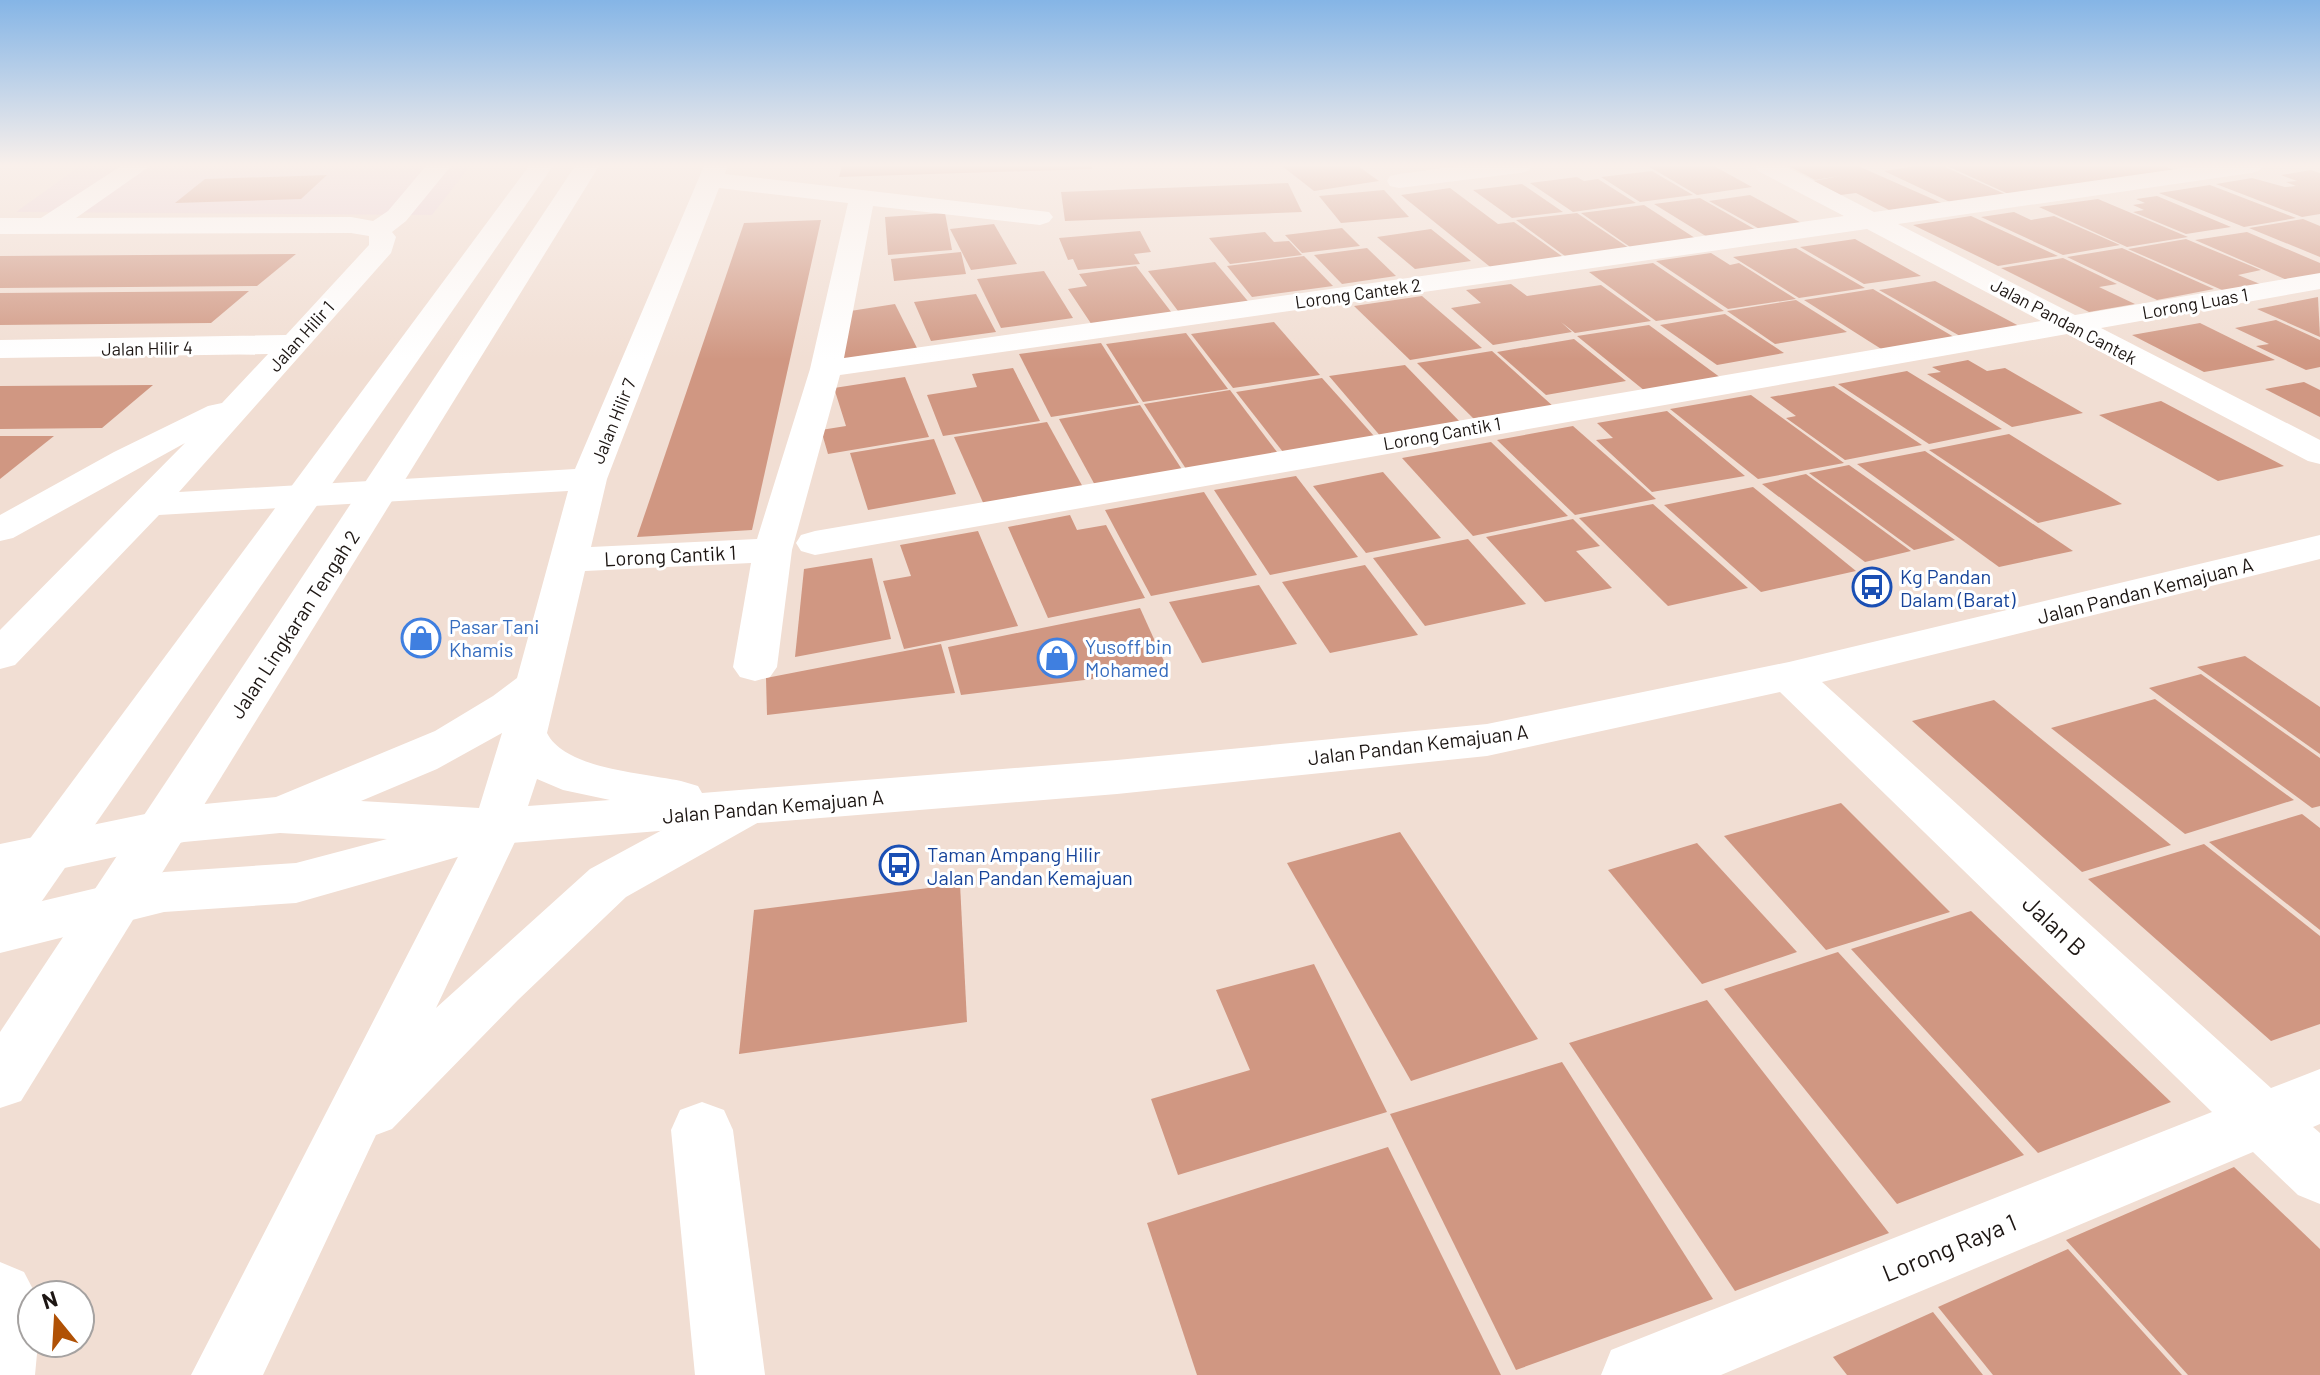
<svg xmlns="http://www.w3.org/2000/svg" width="2320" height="1375" viewBox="0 0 2320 1375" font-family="Barlow,sans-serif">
<rect width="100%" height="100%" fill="#f1ded3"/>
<path fill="#ebd1d6" d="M80,166H470L432,215L16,212Z"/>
<g fill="#d09782">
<path d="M842,166H1092V169L839,177Z"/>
<path d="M1282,166H1358L1379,181L1314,191Z"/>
<path d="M1648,166H1714L1752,187L1697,195Z"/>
<path d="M1789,166H1858L1944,204L1891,211L1856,193L1840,195L1813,181L1840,176L1815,180Z"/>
<path d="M1918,166H1943L2005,194L1950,202L1884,171Z"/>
<path d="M1947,166H2164L2179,172L2015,197Z"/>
<path d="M2311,170L2320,173V214L2302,217L2216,184L2252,178L2285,187L2296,186L2286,182L2297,181L2281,175Z"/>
<path d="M1652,171L1693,195L1640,202L1601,177Z"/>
<path d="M327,175L301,199L175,203L205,179Z"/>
<path d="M1577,177L1584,181L1598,179L1636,203L1573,212L1530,183Z"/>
<path d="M1288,183L1302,212L1065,221L1061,192Z"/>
<path d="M1522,184L1563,212L1512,218L1473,190Z"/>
<path d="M2210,185L2296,218L2244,227L2159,193Z"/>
<path d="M1450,188L1498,224L1514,222L1566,259L1494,270L1401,195Z"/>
<path d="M1384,190L1409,217L1341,223L1319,196Z"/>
<path d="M1750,195L1807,226L1765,232L1709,201Z"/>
<path d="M2157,196L2231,227L2186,234L2133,212L2144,210L2133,205L2145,203L2136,199Z"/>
<path d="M1700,198L1758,231L1709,238L1654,204Z"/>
<path d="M2098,199L2188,237L2127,247L2039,207Z"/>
<path d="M1644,205L1698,240L1633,249L1581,213Z"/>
<path d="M2014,212L2031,220L2054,216L2120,245L2063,255L1981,217Z"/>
<path d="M945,213L952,250L888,255L885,217Z"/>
<path d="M1577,213L1632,250L1569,259L1516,220Z"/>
<path d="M1971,216L2058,256L1998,266L1913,225Z"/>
<path d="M2303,219L2320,226V257L2249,228Z"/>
<path d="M821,220L752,530L637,537L744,223Z"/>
<path d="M994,224L1017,264L971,270L950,229Z"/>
<path d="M1342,228L1360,246L1302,253L1285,235Z"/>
<path d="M1431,229L1471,261L1415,269L1377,237Z"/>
<path d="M1140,231L1151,252L1134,254L1140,264L1078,270L1073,259L1068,260L1059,238Z"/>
<path d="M1265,232L1274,242L1289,241L1302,255L1230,264L1209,238Z"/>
<path d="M2247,232L2320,263V275L2287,280L2195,240Z"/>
<path d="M1855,239L1921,276L1864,284L1800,247Z"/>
<path d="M2186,239L2261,270L2238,275L2265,286L2229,293L2128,249Z"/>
<path d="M1367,248L1396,276L1342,284L1314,255Z"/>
<path d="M1796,248L1865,288L1799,298L1733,257Z"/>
<path d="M2122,248L2214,289L2157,300L2067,257Z"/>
<path d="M961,252L966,274L894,281L891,259Z"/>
<path d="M1711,253L1730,265L1739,263L1796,299L1728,309L1656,261Z"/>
<path d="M296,254L257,286L0,288V256Z"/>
<path d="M1304,256L1333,286L1252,297L1227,266Z"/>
<path d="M2063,258L2117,284L2099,287L2135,304L2089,312L2001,268Z"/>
<path d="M1215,262L1252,306L1181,315L1148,271Z"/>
<path d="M1653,263L1724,311L1656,321L1589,272Z"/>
<path d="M1136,266L1172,313L1092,325L1068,289L1087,286L1079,274Z"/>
<path d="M1044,271L1073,318L1001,328L977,279Z"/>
<path d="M1935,281L2019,326L1960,336L1879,290Z"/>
<path d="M1511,284L1527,296L1601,285L1651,321L1575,333L1561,322L1572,332L1493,345L1451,308L1481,303L1466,290Z"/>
<path d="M1873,289L1959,340L1886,352L1804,300Z"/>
<path d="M249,291L211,323L0,325V293Z"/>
<path d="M976,294L996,332L931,341L914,302Z"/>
<path d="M1422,296L1482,348L1410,360L1354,306Z"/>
<path d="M2318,297L2320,337L2257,309Z"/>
<path d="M1796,300L1847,332L1775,344L1727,311Z"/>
<path d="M895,304L920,354L837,366L844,312Z"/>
<path d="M1725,314L1784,353L1717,365L1660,325Z"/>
<path d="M2276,320L2320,340V367L2306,370L2256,346L2269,344L2235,328Z"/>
<path d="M1274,322L1320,375L1233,388L1191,334Z"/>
<path d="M2200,323L2275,360L2204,372L2132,335Z"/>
<path d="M1649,325L1721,378L1645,391L1577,336Z"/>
<path d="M1186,333L1228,389L1143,402L1106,344Z"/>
<path d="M1574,339L1626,381L1546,395L1497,352Z"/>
<path d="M1101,343L1139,403L1051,417L1019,354Z"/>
<path d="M1492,351L1554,407L1475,420L1417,363Z"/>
<path d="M1968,360L1987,371L2005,368L2083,413L2012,427L1927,374L1941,372L1932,367Z"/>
<path d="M1405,365L1463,425L1382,438L1329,376Z"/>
<path d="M1013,368L1040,421L943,436L927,395L977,387L972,374Z"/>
<path d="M1907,371L2002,429L1929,444L1838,384Z"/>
<path d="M905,377L929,437L828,454L821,430L846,426L834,388Z"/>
<path d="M1322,378L1374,436L1283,452L1236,392Z"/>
<path d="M2304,382L2320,390V417L2265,389Z"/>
<path d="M153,385L102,428L0,429V386Z"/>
<path d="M1834,386L1922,445L1845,460L1786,418L1796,416L1770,397Z"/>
<path d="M1230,390L1280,456L1188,472L1144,404Z"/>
<path d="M1751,395L1844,463L1758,479L1670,409Z"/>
<path d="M2161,401L2284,466L2218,481L2099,415Z"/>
<path d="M1140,405L1183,471L1096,487L1059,419Z"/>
<path d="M1667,411L1745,476L1652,492L1596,440L1613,438L1597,423Z"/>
<path d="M1047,422L1084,489L985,507L954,437Z"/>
<path d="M1573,426L1656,499L1575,515L1497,440Z"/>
<path d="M2009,434L2122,504L2038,523L1929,450Z"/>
<path d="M0,436H54L0,479Z"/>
<path d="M934,439L956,494L868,510L850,453Z"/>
<path d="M1491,442L1568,516L1473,536L1402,458Z"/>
<path d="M1925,451L2073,551L1999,567L1857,464Z"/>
<path d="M1849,465L1955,540L1914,550L1809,473Z"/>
<path d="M1383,472L1441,538L1366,553L1313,486Z"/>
<path d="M1806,474L1911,551L1865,562L1762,484Z"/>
<path d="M1296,476L1358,557L1270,575L1214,490Z"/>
<path d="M1753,487L1856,571L1761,592L1664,505Z"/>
<path d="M1204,492L1257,575L1151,596L1105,510Z"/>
<path d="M1653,504L1748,588L1668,606L1579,518Z"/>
<path d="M1070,515L1077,530L1106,525L1145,598L1048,618L1008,527Z"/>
<path d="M1573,519L1600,546L1576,551L1612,588L1545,602L1486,537Z"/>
<path d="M978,531L1018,626L904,649L883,581L911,576L900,545Z"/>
<path d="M1468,539L1526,604L1425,626L1373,558Z"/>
<path d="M872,558L891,639L795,657L804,569Z"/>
<path d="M1365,565L1418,635L1330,653L1282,582Z"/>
<path d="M1259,585L1297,644L1202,663L1169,602Z"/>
<path d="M1140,608L1168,670L961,695L948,647Z"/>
<path d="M941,644L955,693L767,715L766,678Z"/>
<path d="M2245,656L2320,707V754L2197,667Z"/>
<path d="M2201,674L2320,758V806L2312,808L2149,688Z"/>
<path d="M2155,699L2294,800L2185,834L2051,728Z"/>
<path d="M1994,700L2171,845L2082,872L1912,721Z"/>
<path d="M1841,803L1950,912L1826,950L1724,836Z"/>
<path d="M2302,814L2320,828V930L2209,842Z"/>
<path d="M1400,832L1538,1039L1411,1081L1287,863Z"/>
<path d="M1697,843L1797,952L1702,984L1608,870Z"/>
<path d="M2204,844L2320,936V1024L2271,1041L2088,879Z"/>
<path d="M960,884L967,1022L739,1054L754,910Z"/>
<path d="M1971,911L2171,1102L2038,1153L1851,949Z"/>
<path d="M1838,952L2024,1155L1897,1204L1724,989Z"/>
<path d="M1314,964L1387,1112L1178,1175L1151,1099L1250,1070L1216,990Z"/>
<path d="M1707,1000L1889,1233L1735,1291L1569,1043Z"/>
<path d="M1562,1062L1713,1299L1516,1370L1390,1114Z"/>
<path d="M1388,1147L1501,1375H1197L1147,1223Z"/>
<path d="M2234,1167L2320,1249V1375H2188L2066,1240Z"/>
<path d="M2068,1249L2182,1375H1993L1938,1307Z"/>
<path d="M1933,1312L1983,1375H1847L1833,1357Z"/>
</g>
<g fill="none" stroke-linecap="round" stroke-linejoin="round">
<g fill="#fff" fill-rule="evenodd">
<path d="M121,166H150L76,218L351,217L373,221L388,211L426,166H451L406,221L392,232L396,237L391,253L179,492L575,469L704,166H728L725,174L1049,212L1053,217L1049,222L1040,225L873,206L844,358L1844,216L1758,171L1754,166H1785L1874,212L2198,166H2263L2259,171L2251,173L1898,224L2075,315L2320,273V289L2101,328L2320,440V464L2308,461L2067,334L815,555L801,551L796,543L801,535L815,531L2041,321L1867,229L840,375L792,550L777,667L770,677L755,681L740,677L733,667L751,563L585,571L547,733C565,769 643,773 681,781L698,786L702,793L1117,760L1487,724L1789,662L2320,535V559L1822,682L2271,1088L2320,1069V1124L2313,1127L2320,1133V1204L2298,1195L2253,1152L1721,1375H1601L1611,1350L2212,1112L1780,692L1487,756L1117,794L485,845L482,850L296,903L164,912L0,953V911L164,872L296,863L387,839L280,833L184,842L0,882V844L184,806L276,797L435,731L493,696L517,678L568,491L159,515L15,665L0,669V630L185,443L13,538L0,541V515L114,452L208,406L222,403L268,354L0,358V340L286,335L369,245V236L351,233L0,234V218H41ZM719,188L848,203L810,369L757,539L591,547L607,479ZM502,733L479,808L361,801L437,769ZM537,779L563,790L610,800L528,806Z"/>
<path d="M1459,166H1532L1528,171L1520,173L1399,188L1390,186L1387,181L1390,176L1399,174Z"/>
<path d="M702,1102L724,1110L733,1130L765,1375H695L671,1130L680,1110Z"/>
</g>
<g fill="#fff" fill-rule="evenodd">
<path d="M529,166H553L19,934L0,940V879Z"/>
<path d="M575,166H599L21,1101L0,1108V1032Z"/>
<path d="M742,791L759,796L766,809L759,822L626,897L518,1000L392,1129L376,1135L263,1375H191L480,814L497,809L514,814L522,827L436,1008L590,869L725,796Z"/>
<path d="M0,1262L24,1272L36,1295H32V1343H38L35,1375H0Z"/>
</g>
</g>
<linearGradient id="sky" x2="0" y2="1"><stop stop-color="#85b5e6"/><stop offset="0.46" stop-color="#f9f0eb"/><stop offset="1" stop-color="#f9f0eb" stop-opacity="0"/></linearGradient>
<rect width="2320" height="359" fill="url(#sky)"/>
<defs>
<g id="bus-ring" transform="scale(2)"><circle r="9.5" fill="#fff" stroke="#1a4fb4" stroke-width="1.5"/><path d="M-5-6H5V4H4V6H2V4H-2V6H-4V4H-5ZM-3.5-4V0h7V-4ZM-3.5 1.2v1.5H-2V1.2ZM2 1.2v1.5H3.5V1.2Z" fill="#1a4fb4"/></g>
<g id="shop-ring" transform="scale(2)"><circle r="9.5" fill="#fff" stroke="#3f7fe0" stroke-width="1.5"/><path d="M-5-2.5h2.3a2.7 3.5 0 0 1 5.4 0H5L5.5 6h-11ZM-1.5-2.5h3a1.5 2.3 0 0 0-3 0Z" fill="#3f7fe0"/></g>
</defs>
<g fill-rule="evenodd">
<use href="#bus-ring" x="1872" y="587"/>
<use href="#shop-ring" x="421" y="638"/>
<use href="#shop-ring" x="1057" y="658"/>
<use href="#bus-ring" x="899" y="865"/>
</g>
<g text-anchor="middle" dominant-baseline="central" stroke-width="6" stroke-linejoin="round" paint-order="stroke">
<g font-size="18" fill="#1d1613" stroke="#fff">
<text transform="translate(1358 293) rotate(-8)">Lorong Cantek 2</text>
<text transform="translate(2195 303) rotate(-10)">Lorong Luas 1</text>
<text transform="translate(2064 321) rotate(28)">Jalan Pandan Cantek</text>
<text transform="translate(301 336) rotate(-48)">Jalan Hilir 1</text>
<text transform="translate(147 348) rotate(-1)">Jalan Hilir 4</text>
<text transform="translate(613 421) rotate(-68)">Jalan Hilir 7</text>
<text transform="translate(1442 433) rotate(-10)">Lorong Cantik 1</text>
</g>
<g font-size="20" fill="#1d1613" stroke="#fff">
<text transform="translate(670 555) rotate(-3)">Lorong Cantik 1</text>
<text transform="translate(2145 590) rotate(-14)">Jalan Pandan Kemajuan A</text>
<text transform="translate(294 624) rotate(-57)">Jalan Lingkaran Tengah 2</text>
<text transform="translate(1418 744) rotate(-7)">Jalan Pandan Kemajuan A</text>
<text transform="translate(773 806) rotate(-5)">Jalan Pandan Kemajuan A</text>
</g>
<g font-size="20" fill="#164399" stroke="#fff" text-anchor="start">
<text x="1900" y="576">Kg Pandan<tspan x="1900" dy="23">Dalam (Barat)</tspan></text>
<text x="927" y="854">Taman Ampang Hilir<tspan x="927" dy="23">Jalan Pandan Kemajuan</tspan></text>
</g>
<g font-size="20" fill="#366cbe" stroke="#fff" text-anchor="start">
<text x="449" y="626">Pasar Tani<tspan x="449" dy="23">Khamis</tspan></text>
<text x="1085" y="646">Yusoff bin<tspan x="1085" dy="23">Mohamed</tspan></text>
</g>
<g font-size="24" fill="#1d1613" stroke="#fff">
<text transform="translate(2055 925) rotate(43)">Jalan B</text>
<text transform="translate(1949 1247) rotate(-22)">Lorong Raya 1</text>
</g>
</g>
<g transform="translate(56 1319) rotate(342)"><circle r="38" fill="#ffffff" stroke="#a5a2a1" stroke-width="2"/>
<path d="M0-6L14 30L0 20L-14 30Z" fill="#b05105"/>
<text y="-12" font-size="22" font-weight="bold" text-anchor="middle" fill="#1d1613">N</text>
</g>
</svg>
